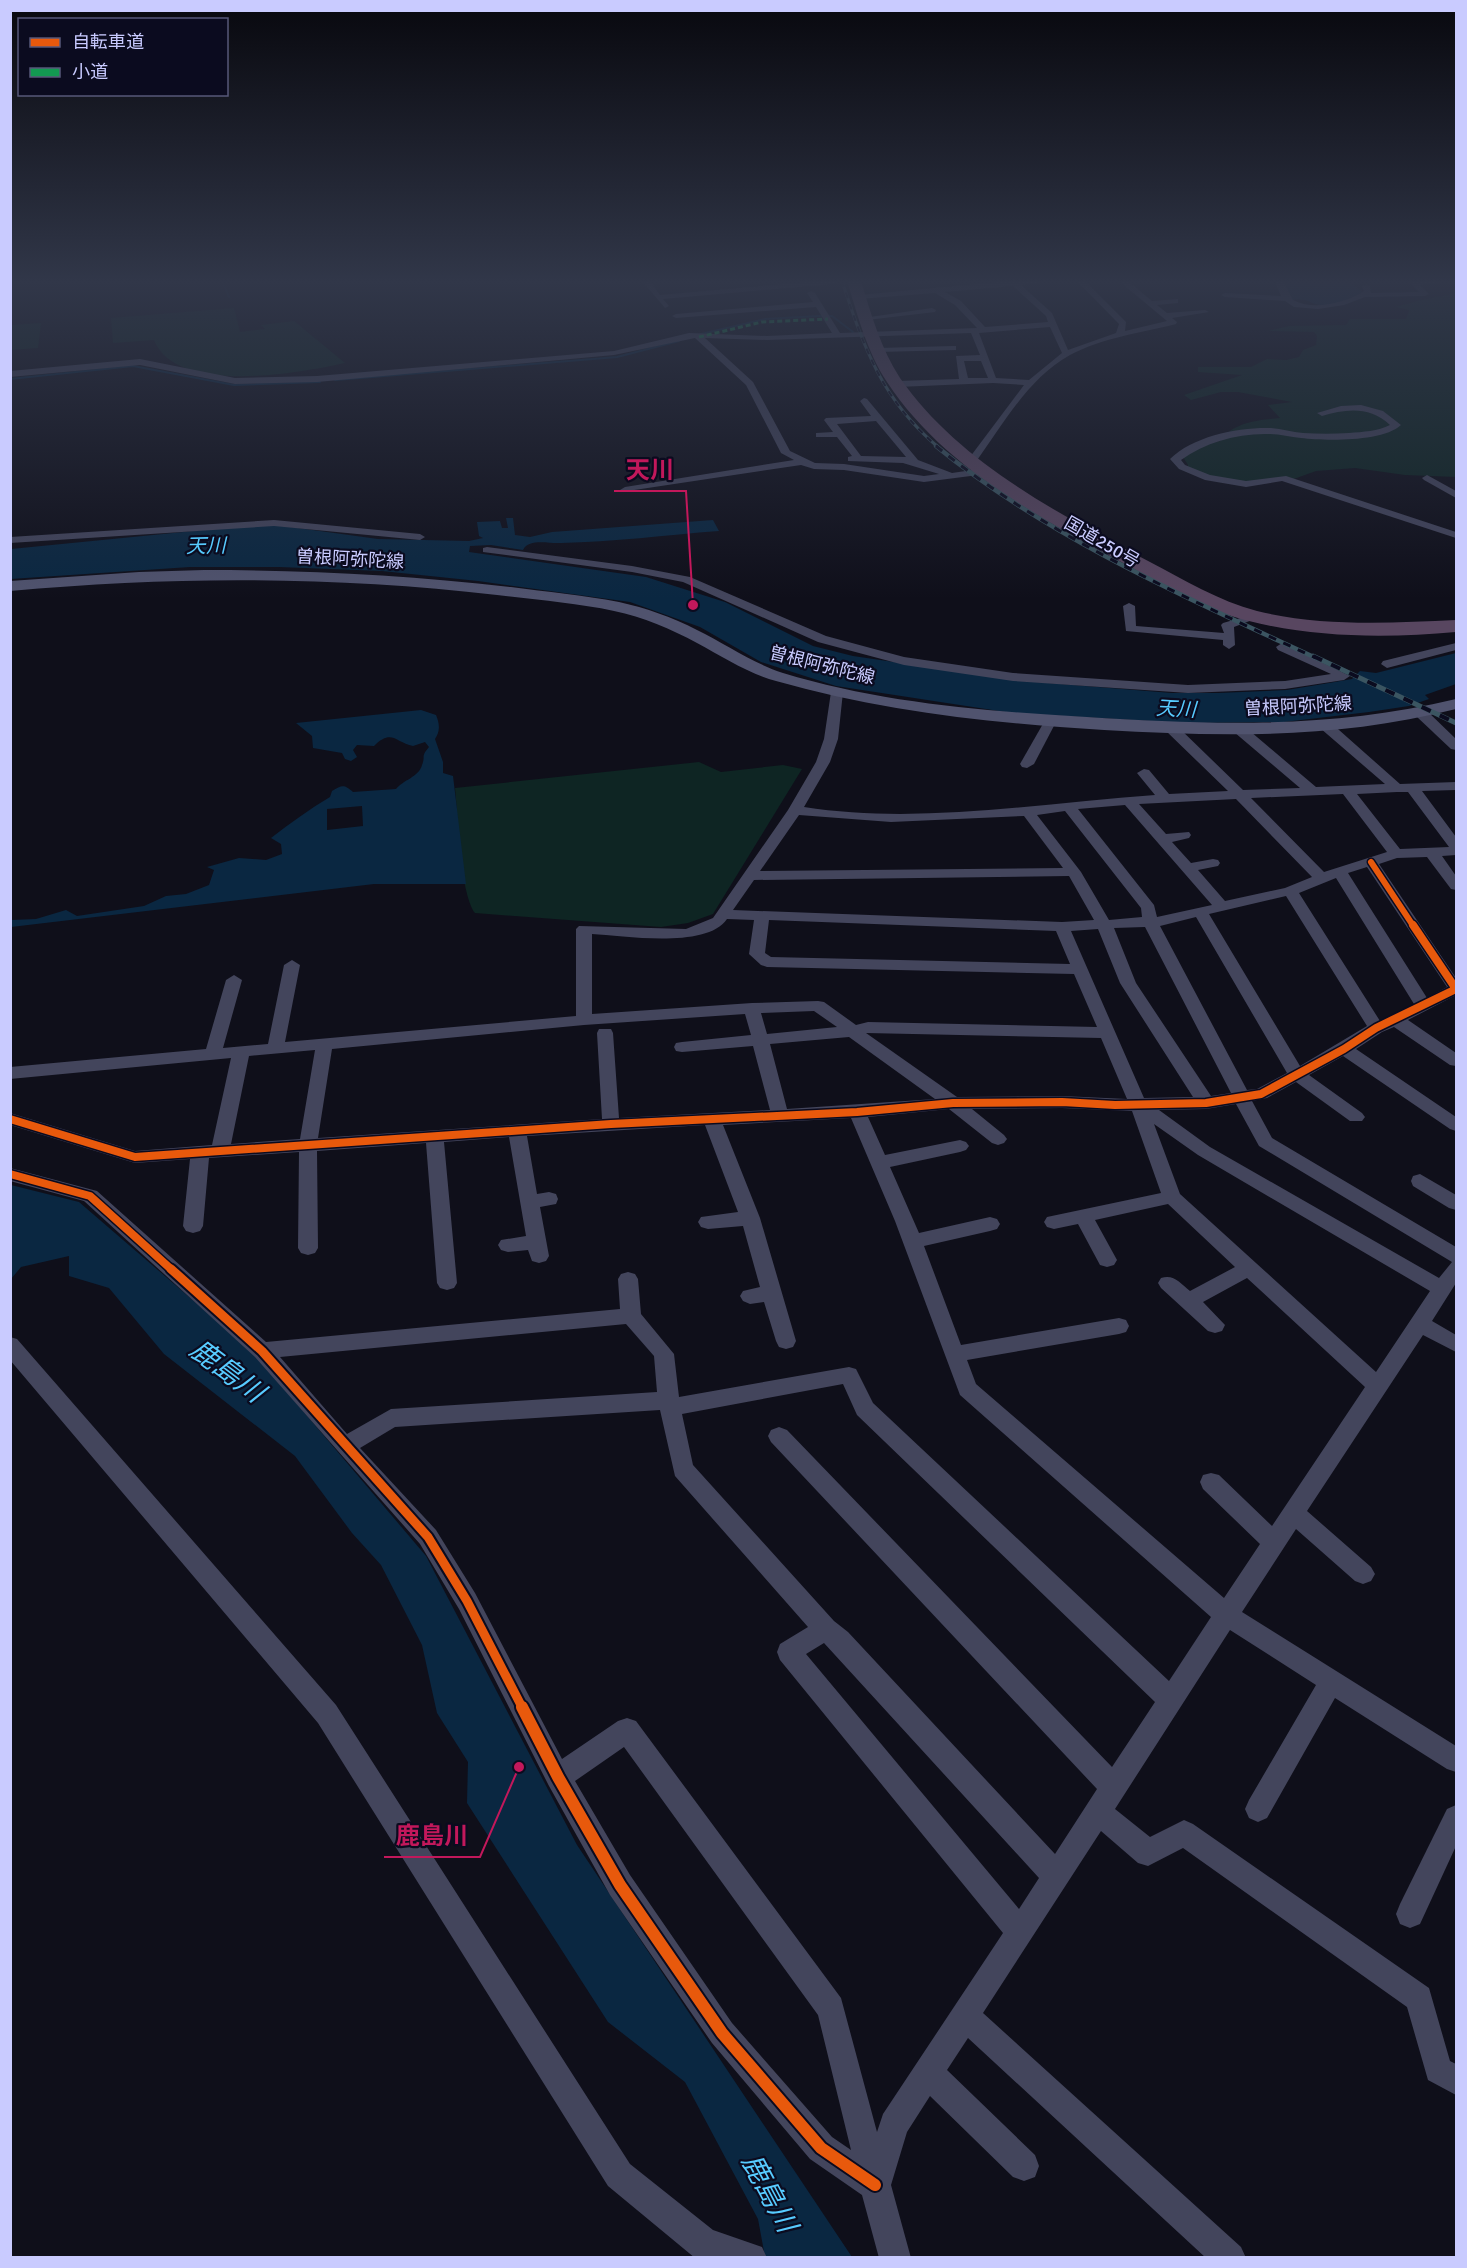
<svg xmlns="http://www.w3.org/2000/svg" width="1467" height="2268" viewBox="0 0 1467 2268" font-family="Signika,'Noto Sans JP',sans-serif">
<rect width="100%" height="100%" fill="#0f0f1a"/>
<g fill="#0e2523">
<path d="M1456,293V477L1405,475L1355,468L1316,471L1291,480L1234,482L1187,470L1188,465L1183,457L1197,447L1220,441C1233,422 1259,420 1280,418L1268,405L1292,402L1238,392H1221L1191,400L1184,395L1242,375L1198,372V367H1251L1267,359L1286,360L1299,357L1303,350L1316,345L1317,336L1314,332L1268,331L1289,326L1346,325L1350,319H1406L1409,310L1396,307L1417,301Z"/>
<path d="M234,308L240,332L265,329L261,325L294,321L345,363C299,373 176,396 154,340L113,343L111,318Z"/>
<path d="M41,323L38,348L11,350V325Z"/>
<path d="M699,762L721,772L783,765L802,769L713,914L688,923L661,927L475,913C460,892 458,817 455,788Z"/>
</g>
<g fill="#0a2741" fill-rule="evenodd">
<path d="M1281,281H1349L1362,292C1352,298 1333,307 1320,305C1307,303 1310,298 1292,300Z"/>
<path d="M506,518H513L515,535L530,537L552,532L713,520L719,531C666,535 613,542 561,543C549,544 529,538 523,550L491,545L470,546L469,552L646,577L725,602L813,646L853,656L1023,681L1172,693H1218L1287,690L1329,683L1352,679L1360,671L1376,673L1456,653V684L1425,695L1429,699L1409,706L1369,712L1284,722L1186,723L1012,713L836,686L761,662L700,627L630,602L478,581L382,571L279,567H190L11,579V549L224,528L276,525L378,539L469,541L483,538L479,536L477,522L500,521L502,528H508Z"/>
<path d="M421,710L436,715C440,724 440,732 435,739L443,762V773L453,776L466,884H374L11,927V920L36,919L66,910L77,916L144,906L166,896L186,894L209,885L214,870L207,867L239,858L266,860L282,854L281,844L271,838C290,823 310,809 330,797L332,791C342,785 344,784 353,792L396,789C403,780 419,777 422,765C426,755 420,758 429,747L425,742L413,746C396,743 392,728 374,746L357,745L353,750L357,757L351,761L345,759L342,753L313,748L312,736L296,723ZM362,806L363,826L327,830V809Z"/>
<path d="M11,1185L79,1202L253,1352L426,1556L577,1845L852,2257H765L758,2219L685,2082L608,2022L467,1803L468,1762L437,1713L422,1645L381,1565L352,1533L295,1456L164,1354L109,1288L69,1276V1256L21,1267L11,1279Z"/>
</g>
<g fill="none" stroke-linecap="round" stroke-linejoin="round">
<g stroke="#0a2741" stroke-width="2">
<path d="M222,281L229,297"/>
<path d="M697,335L765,319L819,316H832L853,332"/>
<path d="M10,379L133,366L234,385L320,382"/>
<path d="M335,380L617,357L679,341"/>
</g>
<g fill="#43455c" fill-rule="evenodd">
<path d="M642,281H650L660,295L816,281L837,282L833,284L663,299L669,306L665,308Z"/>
<path d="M1008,281H1052L1021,285L1052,313L1068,350L1116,333L1119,324L1077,281H1085L1126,322L1125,331L1167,321L1119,281H1128L1152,301L1178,299V303L1157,305L1167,313L1205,310L1209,312L1172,318L1177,322L1176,324C1140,333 1102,338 1070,355C1028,378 1002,426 975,463L972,464L967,461L1024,385L993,383L897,387L893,384L897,381L959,379L956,356L980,355L971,333L767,340L705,338L753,382L790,451L815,463L844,464L924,476L939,474L903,463L848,461V457L852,456L837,437H816V433L833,432L824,420L826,418L871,416L860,401L864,398L867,399L918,460L952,473L986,468L991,471L986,474L924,482L844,470L814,469L801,465L621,492L620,490L625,487L794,460L781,453L746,385L695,338L614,355L317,382L235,384L140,365L10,377V371L140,359L235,378L317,376L614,351L689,333L767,336L832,333L816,307L676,318L672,316L676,314L813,302L807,293L811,291L815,293L840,333L977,328L955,305L935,293L859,299L855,297L859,295ZM1013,286L1046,316L1048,322L985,327L961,301L945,292ZM1050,327L1062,353L1029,380L996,378L979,333ZM964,361H981L988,378H968ZM876,421L906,457L861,456L837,424Z"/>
<path d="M1275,281H1283L1293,300C1313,311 1346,303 1364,291L1362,286L1366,284L1370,286L1371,293L1419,292L1408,281H1452L1420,285L1429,294L1425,296L1365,297L1344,305L1318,309L1294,307L1285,301L1225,297L1221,295L1225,293L1281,296Z"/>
<path d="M932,308L936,310L935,312L867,320L863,318Z"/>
<path d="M953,346H956V350L878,352L874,350L878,348Z"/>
<path d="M1361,405L1383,411L1401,425C1383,442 1325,441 1301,438C1290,437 1280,434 1269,434C1238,433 1206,442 1181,460L1185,465L1210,475L1246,481L1286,476L1456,532V538L1282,481L1246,487L1205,480L1179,469L1170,459C1193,436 1239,427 1271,428C1282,429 1292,432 1303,433C1318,434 1334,434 1349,433C1363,432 1378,431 1390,425C1370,406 1346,409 1322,416L1317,413L1341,406Z"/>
<path d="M1427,475L1456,491V498L1424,480L1422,478Z"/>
<path d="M274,520L420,534L425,537L420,540L274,526L10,543V537Z"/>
<path d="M487,547L632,566L690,577L826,636L904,657L1013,673L1188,685L1285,681L1331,674L1278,650L1276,647L1282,643L1350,676L1344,680L1285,689L1188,693L1013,681L904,665L818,642L683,582L632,572L483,552V548Z"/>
<path d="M1129,603L1135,606L1136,626L1224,633L1221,625L1223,623L1254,614L1260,617L1234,627L1235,645L1229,649L1223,645V640L1126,631L1123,606Z"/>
<path d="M1456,643V650L1387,668L1381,664L1383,661Z"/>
<path d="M837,688L843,692L838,739L830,762L804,807C918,825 1040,803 1155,795L1137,773L1144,769L1149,770L1169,794L1228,791L1166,731L1165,728L1171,724L1176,725L1243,790L1300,788L1234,732L1233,729L1239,725L1244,726L1316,787L1385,784L1320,728L1319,725L1320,722H1330L1400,784L1456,782V790L1422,791L1456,837V855L1442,856L1456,876V890L1451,889L1427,857L1397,858L1379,864L1456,978V995L1408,1020L1456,1053V1066L1450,1065L1394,1027L1382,1032L1356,1049L1456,1117V1131L1450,1129L1343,1056L1309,1075L1362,1113L1365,1117L1362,1121H1350L1296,1082L1267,1098L1252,1101L1272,1138L1456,1247V1283L1432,1321L1456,1335V1352L1423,1335L1307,1511L1371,1567L1375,1574L1371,1581L1363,1584L1355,1581L1296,1529L1242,1612L1456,1746V1772L1447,1769L1335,1698L1267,1818L1258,1822L1249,1818L1245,1809L1249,1800L1316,1685L1230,1630L1115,1809L1150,1837L1184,1820L1193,1824L1429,1988L1450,2061L1456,2064V2095L1428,2080L1407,2007L1183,1848L1148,1866L1138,1863L1101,1831L983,2013L1241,2247L1246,2258H1206L968,2038L947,2070L1035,2155L1039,2166L1035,2177L1024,2181L1013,2177L930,2096L907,2132L891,2185L911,2258H879L862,2195L810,2159L712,2043L610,1895L549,1786L459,1609L420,1544L255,1357L84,1201L10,1181V1168L97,1191L266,1342L620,1309L618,1279L621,1274L628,1272L635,1274L638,1279L641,1314L674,1354L679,1397L849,1367L856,1369L873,1403L1169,1681L1211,1617L960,1395L895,1221L851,1118L723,1125L760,1218L796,1341L793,1347L786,1349L779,1347L776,1341L764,1302L750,1304L743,1301L740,1296L743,1291L760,1287L743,1226L708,1229L701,1227L698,1222L701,1217L738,1212L705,1125L527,1136L537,1194L549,1192L556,1194L558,1199L556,1204L540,1207L549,1256L546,1261L539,1263L532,1261L528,1250L508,1252L501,1250L498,1245L501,1240L526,1236L509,1137L444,1142L457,1283L454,1288L447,1290L440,1288L437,1283L426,1143L317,1151L318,1248L315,1253L308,1255L301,1253L298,1248L299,1152L209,1158L203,1226L200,1231L193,1233L186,1231L183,1226L190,1159L135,1163L10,1125V1113L135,1151L212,1145L231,1058L10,1079V1067L206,1049L226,980L234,975L242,980L223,1048L268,1044L284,965L292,960L300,965L285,1042L576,1016V929L579,926L686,929L713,918L788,810L816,762L824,739L831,692ZM1397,792H1408L1449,847L1400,849L1357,794ZM1343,794L1387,852L1324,872L1251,798ZM1236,799L1312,877L1285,888L1225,901L1198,870L1218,866L1220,863L1218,860L1213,859L1191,863L1172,842L1189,838L1191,835L1189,832L1166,834L1139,804ZM1125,805L1212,905L1157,917L1154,905L1078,809ZM1065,811L1141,908L1142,917L1109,920L1081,872L1037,815ZM799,815L891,822L1024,816L1063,868L760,871ZM1367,867L1447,987L1427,998L1348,873ZM1069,876L1094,920L1062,922L733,910L754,880ZM1336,878L1414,1004L1380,1021L1299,893ZM1286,896L1367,1026L1300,1066L1209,914ZM1196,917L1287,1073L1257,1089L1247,1090L1160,926ZM727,919L754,920L749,954L761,965L767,967L1074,974L1097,1027L868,1022L856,1025L824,1002L818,1001L752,1003L592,1014V934C625,936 707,949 727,919ZM769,920L1056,931L1070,964L771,957L765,953ZM1145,927L1231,1093L1211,1096L1136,983L1114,928ZM1098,929L1120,983L1193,1097L1144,1098L1071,931ZM814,1011L837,1027L767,1034L761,1013ZM745,1014L751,1035L682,1042L676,1043L674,1047L676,1051L682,1052L753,1046L770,1110L619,1118L613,1033L611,1029H599L597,1033L602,1119L318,1138L332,1049L584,1025ZM866,1033L1101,1038L1127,1099L1062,1096L957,1097ZM849,1037L935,1099L787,1109L770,1044ZM315,1050L300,1139L231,1144L249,1056ZM1236,1104L1259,1146L1452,1262L1439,1278L1210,1147L1159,1110L1206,1109ZM1062,1108L1132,1111L1161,1193L1047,1217L1044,1222L1047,1227L1054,1229L1078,1224L1100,1265L1107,1267L1114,1265L1117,1260L1095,1220L1168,1204L1235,1267L1190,1291C1180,1283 1174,1274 1161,1278L1158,1283L1161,1288L1208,1331L1215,1333L1222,1331L1225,1325L1203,1302L1247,1278L1365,1387L1272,1526L1219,1475L1211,1473L1203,1475L1200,1482L1203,1489L1260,1544L1224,1598L976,1384L967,1360L1119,1334L1126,1332L1129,1326L1126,1320L1119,1318L961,1345L924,1246L990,1231L997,1229L1000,1224L997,1219L990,1217L919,1233L890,1167L960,1152L966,1150L969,1146L966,1142L960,1140L885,1155L868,1117L949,1109L992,1143L998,1145L1004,1143L1007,1139L1004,1135L972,1109ZM1154,1124L1198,1155L1430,1291L1376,1372L1180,1194ZM626,1324L654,1356L657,1392L391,1409L347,1434L280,1357ZM843,1384L857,1415L1155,1702L1112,1767L787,1430L779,1427L771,1430L768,1436L771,1442L1097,1789L1055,1854L848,1632L834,1621L693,1465L682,1414ZM660,1410L675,1476L808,1627L780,1644L777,1652L780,1660L1003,1933L883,2114L877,2132L841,1998L636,1721L627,1718L618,1721L562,1759L475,1593L436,1530L360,1448L395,1427ZM824,1643L1039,1878L1019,1909L806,1654ZM624,1747L818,2015L851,2150L832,2137L732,2023L630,1875L575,1781Z"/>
<path d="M1421,709L1426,710L1456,739V750L1451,749L1416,716L1415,713L1416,710Z"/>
<path d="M1050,718L1056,722L1034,764L1027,768L1022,767L1020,764L1044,722Z"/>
<path d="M1420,1174L1456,1195V1210L1449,1208L1413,1186L1411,1181L1413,1176Z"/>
<path d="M10,1337L17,1339L336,1705L630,2164L713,2230L762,2247L767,2258H695L608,2186L318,1723L10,1360Z"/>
<path d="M1456,1805V1846L1420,1924L1410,1928L1400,1924L1396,1914L1400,1904L1447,1809Z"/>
</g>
<path fill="#50536e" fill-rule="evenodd" d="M204,570C307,570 408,575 511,587C547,592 583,595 619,602C646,608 672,617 697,630C726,644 752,663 783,673C881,703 985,711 1087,717C1213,725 1332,729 1456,699V709C1338,739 1225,737 1104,730C993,723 884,712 776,681C747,673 723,657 697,643C671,629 643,617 614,611C576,603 536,600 497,595C335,576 173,576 10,591V581L139,572Z"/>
<path fill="#584660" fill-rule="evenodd" d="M847,281H861C871,314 881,349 900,378C959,463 1061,515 1150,562C1184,580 1219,601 1257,611C1321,627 1391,623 1456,620V632C1388,638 1316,638 1249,621C1208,611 1171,589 1134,569C1045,521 944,469 887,382C867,352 858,316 847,281Z"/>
<g stroke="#3b5561" stroke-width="3">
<path id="rail-far2" d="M842,281C864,348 882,400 938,447"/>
</g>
<g stroke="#3b5561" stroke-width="4.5">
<path id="rail-far1" d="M936,446C1047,537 1187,598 1316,658"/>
</g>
<g stroke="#3b5561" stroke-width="5">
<path id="rail" d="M1313,656L1456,723"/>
</g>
<use href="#rail-far2" stroke="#0b0b1f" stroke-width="2" stroke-dasharray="6" stroke-linecap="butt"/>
<use href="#rail-far1" stroke="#0b0b1f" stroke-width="3" stroke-dasharray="8" stroke-linecap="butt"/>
<use href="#rail" stroke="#0b0b1f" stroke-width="4" stroke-dasharray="10" stroke-linecap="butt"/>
<path stroke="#139951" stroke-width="3" stroke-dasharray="5 3" stroke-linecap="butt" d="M699,337L762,322L828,319"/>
<g stroke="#0b0b1f" stroke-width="9">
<path id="cycleway-far3" d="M1371,862L1414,927"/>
</g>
<g stroke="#0b0b1f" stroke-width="11">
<g id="cycleway-far2">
<path d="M10,1119L135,1157L611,1124L857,1112L953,1103L1062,1102L1115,1105L1206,1103L1261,1094L1344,1049L1376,1028L1456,989L1413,925"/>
<path d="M10,1174L90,1196L172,1270"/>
</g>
</g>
<g stroke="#0b0b1f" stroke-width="13">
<path id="cycleway-far1" d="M171,1269L262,1351L428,1537L467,1601L523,1709"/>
</g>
<g stroke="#0b0b1f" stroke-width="16">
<path id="cycleway" d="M522,1707L558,1777L620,1885L722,2033L821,2148L875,2185"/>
</g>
<use href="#cycleway-far3" stroke="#e8590c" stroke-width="6"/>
<use href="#cycleway-far2" stroke="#e8590c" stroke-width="8"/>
<use href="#cycleway-far1" stroke="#e8590c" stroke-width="9"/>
<use href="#cycleway" stroke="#e8590c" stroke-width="12"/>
</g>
<linearGradient id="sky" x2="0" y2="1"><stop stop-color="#08080e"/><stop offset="0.47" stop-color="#313749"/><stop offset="1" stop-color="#313749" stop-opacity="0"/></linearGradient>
<rect width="1467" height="599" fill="url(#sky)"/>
<g text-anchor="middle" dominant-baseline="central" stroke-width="4.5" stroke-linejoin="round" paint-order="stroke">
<g font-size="18" fill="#c9cbff" stroke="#0b0b1f">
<text transform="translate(1102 542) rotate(30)">国道250号</text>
<text transform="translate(350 559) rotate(3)">曽根阿弥陀線</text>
<text transform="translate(822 665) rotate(14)">曽根阿弥陀線</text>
<text transform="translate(1298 706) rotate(-3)">曽根阿弥陀線</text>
</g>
<g font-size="20" font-style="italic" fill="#57cbff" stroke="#0b0b1f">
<text transform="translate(206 546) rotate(-1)">天川</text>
<text transform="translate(1176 709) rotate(3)">天川</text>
</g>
<g font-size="28" font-style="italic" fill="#57cbff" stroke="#0b0b1f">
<text transform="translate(227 1371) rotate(37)">鹿島川</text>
<text transform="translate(769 2193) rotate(62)">鹿島川</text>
</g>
</g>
<path fill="none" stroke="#c2185b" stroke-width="2" d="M693 605L686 491H614M519 1767L480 1857H384"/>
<g fill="#c2185b" stroke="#0b0b1f" stroke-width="2">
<circle cx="693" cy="605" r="6"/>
<circle cx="519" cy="1767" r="6"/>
</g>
<g font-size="24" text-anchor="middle" font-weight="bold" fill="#c2185b" stroke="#0b0b1f" stroke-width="4.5" stroke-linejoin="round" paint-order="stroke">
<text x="650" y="478">天川</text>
<text x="432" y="1844">鹿島川</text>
</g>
<rect width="1467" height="2268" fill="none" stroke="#c9cbff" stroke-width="24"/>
<rect x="18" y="18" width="210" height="78" fill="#0b0b1f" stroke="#575879" stroke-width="1.5"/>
<rect x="30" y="38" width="30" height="9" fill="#e8590c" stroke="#575879" stroke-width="1.5"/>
<text x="72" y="48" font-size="18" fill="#c9cbff">自転車道</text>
<rect x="30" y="68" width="30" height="9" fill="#139951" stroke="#575879" stroke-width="1.5"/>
<text x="72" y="78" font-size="18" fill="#c9cbff">小道</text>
</svg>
